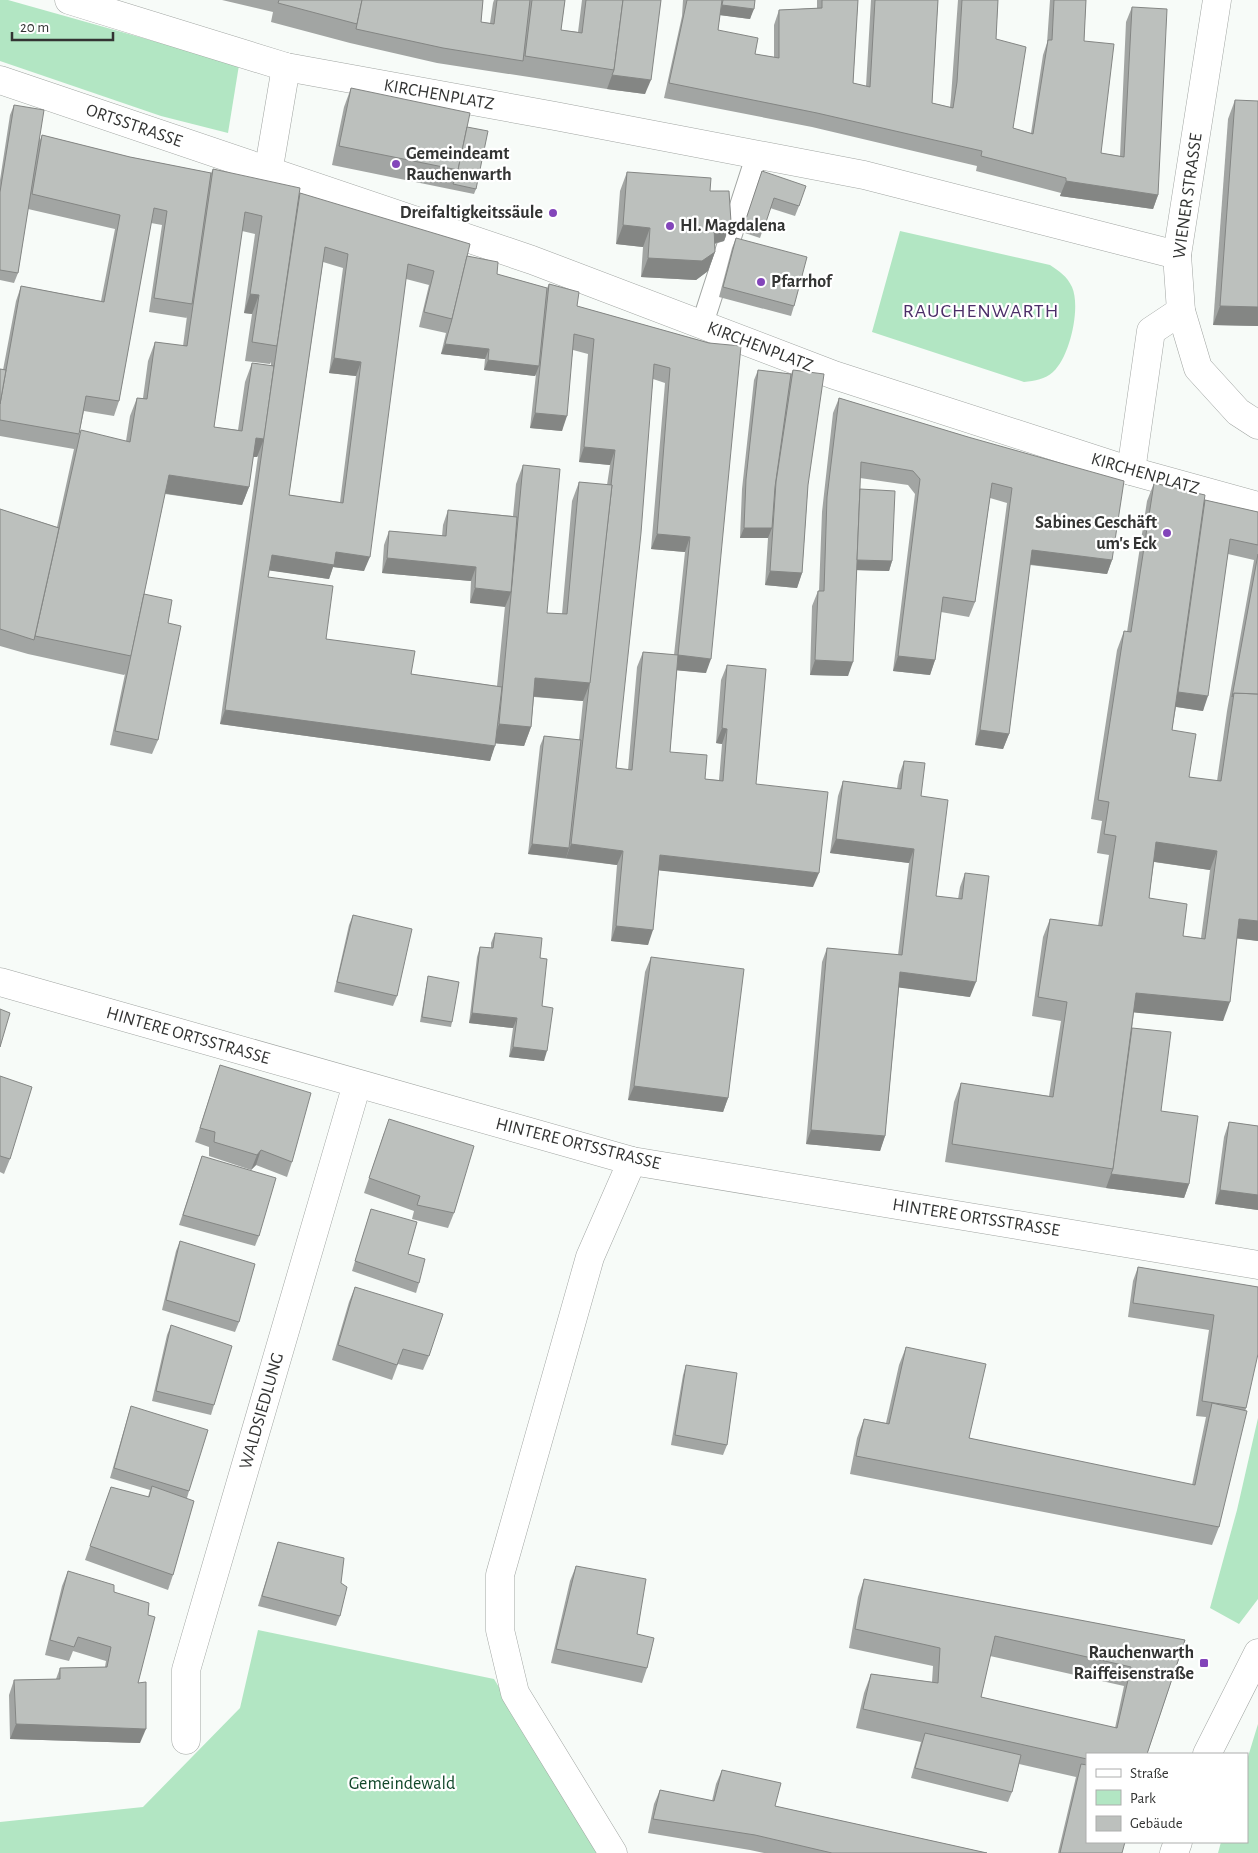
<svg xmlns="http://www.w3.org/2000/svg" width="1258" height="1853" viewBox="0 0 1258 1853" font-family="'Alegreya Sans',sans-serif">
<rect width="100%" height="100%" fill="#f7fbf8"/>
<g fill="#b2e6c3">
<path d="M0,0H8L239,65L228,133L161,116L0,61Z"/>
<path d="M900,231L1050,265C1059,271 1067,276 1072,287C1081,307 1070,357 1053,372C1045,379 1035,381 1024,382L872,332Z"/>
<path d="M1258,1418V1599L1239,1624L1210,1608L1237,1510Z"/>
<path d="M258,1630L494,1679L600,1853H0V1822L143,1807L240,1708Z"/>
<path d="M1258,1724V1853H1218L1221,1842H1247V1760Z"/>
</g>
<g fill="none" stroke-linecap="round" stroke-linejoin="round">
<g stroke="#a1a5a2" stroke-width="23">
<path id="pedestrian" d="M702,325L757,155"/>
</g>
<g stroke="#a1a5a2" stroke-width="29">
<g id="minor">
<path d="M69,0L286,67L555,116L864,175L1177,255"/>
<path d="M0,80L532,260L834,375L1131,471L1258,506"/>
<path d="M268,173L286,67"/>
<path d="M1131,471L1151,331L1181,311"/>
<path d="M0,982L632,1161L1258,1265"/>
<path d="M186,1740V1670L357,1084"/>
<path d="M613,1853L515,1693L500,1630V1575L590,1257L632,1161"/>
</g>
</g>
<g stroke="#a1a5a2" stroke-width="29">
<g id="secondary">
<path d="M1217,0L1177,255L1181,311L1198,368L1238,412L1258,425"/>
<path d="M1207,1754L1258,1653"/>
<path d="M1174,1853L1178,1842"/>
</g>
</g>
<use href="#pedestrian" stroke="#fff" stroke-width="21"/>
<use href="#minor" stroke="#fff" stroke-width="28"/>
<use href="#secondary" stroke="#fff" stroke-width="28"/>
</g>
<g fill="#a2a5a3" fill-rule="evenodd">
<path d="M222,0H483L481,22L490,23L493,3L494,0H565L561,30L578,32L582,0H661L645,94L607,89L437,63L350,43L271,22L273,12Z"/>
<path d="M683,0H755L750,19L720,15L718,30L755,54L774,57V25L779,10L817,8V0H858L853,83L866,86L871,0H938L932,103L950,107L951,97L958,0H998L996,39L1013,128L1031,133L1043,55L1047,43L1050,0H1086L1084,41L1101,153L1120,156L1126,22L1132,7L1158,195L1153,209L1060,196L1061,193L976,171L977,166L812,127L664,98L682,16Z"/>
<path d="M351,88L467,127L476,189L474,194L332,165L344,107Z"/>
<path d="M1235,100L1258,326L1213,325L1228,119Z"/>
<path d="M14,105L40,140L42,135L130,157L211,173L213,169L300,193L467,256L497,274L547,288L549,284L577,306L709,343L706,673L677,670L670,752L705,779L719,780L722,744L716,743L721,680L727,665L756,784L813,887L659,870L648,945L611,941L617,865L528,854L540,746L544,736L579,740L583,701L534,697L531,727L524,746L495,743L490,761L220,724L258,456L257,457H253L249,487L242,505L165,494L144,594L168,623L158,740L152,754L110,745L125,674L124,675L28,654L0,646V509L57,527L74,449L0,436V369L3,370L16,301L21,286L101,301L115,229L28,209L18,273L14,283L0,280V180L10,115ZM151,223L162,225L149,312L187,318V316L183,346L155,342L148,361L143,398H137L130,416L126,441L79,434L84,411L114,416L119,401ZM242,231L255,234L244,313L252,314L245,361L270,364L271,362V366L252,363L245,382L238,430L214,427ZM323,262L343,268L329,373L356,376L340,502L289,495ZM406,279L429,285L419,327L446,333L441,354L485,359L484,370L535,376L536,374L530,428L562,431L573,350L588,354L579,462L610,465L607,485L579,482L572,501L562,614L547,613L523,465L516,484L513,516L448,510L443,525L442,536L389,531L384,545L382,573L471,581L470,603L505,606L497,686L411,674L326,639L268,577L269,570L329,579L333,567L364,571ZM653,379L665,383L651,549L685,552L674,655L643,652L637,667L628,770L616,768Z"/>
<path d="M762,171L799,206L795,216L770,208L760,238L742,232Z"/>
<path d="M627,172L710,191L731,222L724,241L715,244V252L708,271L696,280L641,277L643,247L616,244L620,191Z"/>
<path d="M736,238L794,306L791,316L719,297L732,248Z"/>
<path d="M758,370L791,374L793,370L808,485L802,573L797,588L765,585L768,538H740L742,489L754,380Z"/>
<path d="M839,398L968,437L1112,560L1107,574L1030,565L1009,734L1003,749L975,745L1007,503L990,498L975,602L969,617L941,612L935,660L930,675L893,671L915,494L908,485L860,478V489L892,561L889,571L857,570L848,676L810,675L812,606L818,591H819L822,512L833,413Z"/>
<path d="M1154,483L1205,500L1258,512V941L1237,938L1223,1021L1134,1012L1132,1028L1161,1111L1189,1184L1184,1198L1106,1188L945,1162L954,1102L961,1083L1049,1096L1061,1021L1032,1016L1043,937L1050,919L1098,926L1109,855L1097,853L1102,821L1091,819L1117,650L1124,631L1127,632L1147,501ZM1228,554L1254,560L1227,711L1217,781L1189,777L1172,730L1176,707L1203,711ZM1154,862L1210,870L1201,938L1183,936L1149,898Z"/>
<path d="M904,761L921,796L936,896L958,899L960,887L965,873L970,997L899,987L885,1136L880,1151L806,1144L822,962L827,948L898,955L909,863L830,853L838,796L843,781L897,788L899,775Z"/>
<path d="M353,915L397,996L393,1006L334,992L349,925Z"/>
<path d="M495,933L540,958L544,1061L509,1057L513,1028L469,1023L477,957L480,947L491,948V943Z"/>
<path d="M651,957L728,1098L723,1112L628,1100L645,972Z"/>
<path d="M428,976L452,1022L451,1027L420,1022L427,981Z"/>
<path d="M220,1065L292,1162L287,1177L256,1165L251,1170L209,1156V1147L195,1142Z"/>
<path d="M0,1076L10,1159L4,1174L0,1172Z"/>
<path d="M1229,1122L1258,1126V1210L1215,1204L1224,1137Z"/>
<path d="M384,1133L454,1213L448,1228L412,1219L414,1211L364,1193Z"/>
<path d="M202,1156L259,1236L255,1246L179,1225Z"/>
<path d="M371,1209L408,1254L419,1283L416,1293L352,1271Z"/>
<path d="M180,1241L239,1322L235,1332L162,1310L176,1251Z"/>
<path d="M1138,1267L1258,1287L1246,1408L1219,1527L1212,1545L850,1474L857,1438L864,1419L886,1423L899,1365L906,1347L969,1438L1192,1485L1206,1417L1196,1416L1209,1330L1128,1317L1133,1281Z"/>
<path d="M355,1287L429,1356L423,1370L398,1364L392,1380L332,1360L349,1302Z"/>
<path d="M171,1325L214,1405L211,1415L152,1401L167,1335Z"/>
<path d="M686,1365L727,1445L723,1455L671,1445L683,1375Z"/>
<path d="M131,1406L189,1491L187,1498L173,1575L168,1590L85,1560L111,1487L148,1497L150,1490L110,1478L128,1416Z"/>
<path d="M278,1542L341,1583L340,1616L336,1626L258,1606Z"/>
<path d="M576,1566L637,1634L647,1668L642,1683L551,1663L570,1581Z"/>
<path d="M68,1571L114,1592L138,1683L140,1743L10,1739L9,1695L14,1680L56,1679L60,1668L105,1667L106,1661L73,1651L69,1661L45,1655L62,1586Z"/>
<path d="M864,1579L1185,1640L1147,1754H1087V1842L1122,1853H1058L1076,1777L1019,1764L1012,1792L1008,1802L911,1778L921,1742L856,1728L864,1693L871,1674L932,1682L933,1666L849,1648L858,1597ZM990,1656L1124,1686L1115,1728L981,1697Z"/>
<path d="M722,1770L775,1806L987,1853H764L750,1850L648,1833L654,1804L660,1790L712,1801L716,1784Z"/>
</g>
<g fill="#848684">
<path d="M722,5L754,9L750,19L719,15Z"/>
<path d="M612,75L651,80L645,94L607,89Z"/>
<path d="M1066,181L1158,195L1153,209L1060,196Z"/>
<path d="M731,222L724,241L707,245L714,227Z"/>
<path d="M623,225L650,228L643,247L616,244Z"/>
<path d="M715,252L708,271L696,280L641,277L648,258Z"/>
<path d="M250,294L259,295L252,314L244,313Z"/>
<path d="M1220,306L1258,307V326L1213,325Z"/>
<path d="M445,344L489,349L485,359L441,354Z"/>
<path d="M334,358L361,362L356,376L329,373Z"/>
<path d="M488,360L539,366L535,376L484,370Z"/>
<path d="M535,413L567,416L562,431L530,428Z"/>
<path d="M256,438L264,439L257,457H249Z"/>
<path d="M584,447L615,450L610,465L579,462Z"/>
<path d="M169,475L249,487L242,505L162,493Z"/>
<path d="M744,528H772L768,538H740Z"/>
<path d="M657,534L690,537L685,552L651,549Z"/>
<path d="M1032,550L1112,560L1107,574L1027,564Z"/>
<path d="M336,552L370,557L364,571L333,567L329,579L266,570L272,555Z"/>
<path d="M387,558L476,567L471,581L382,573Z"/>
<path d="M855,560L892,561L889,571L852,570Z"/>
<path d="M770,571L802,573L797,588L765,585Z"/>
<path d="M475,588L511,592L505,607L470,603Z"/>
<path d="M678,655L711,659L706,673L673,670Z"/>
<path d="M898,656L935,660L930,675L893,671Z"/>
<path d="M815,660L853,662L848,676L810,675Z"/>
<path d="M535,678L590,683L583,701L528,696Z"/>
<path d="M1177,692L1208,696L1203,711L1171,706Z"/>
<path d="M225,710L495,746L490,761L220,724Z"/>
<path d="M499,724L531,727L524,746L492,743Z"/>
<path d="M722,728L727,729L722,744L716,743Z"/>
<path d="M980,730L1009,734L1003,749L975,745Z"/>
<path d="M836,839L914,849L909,863L830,853Z"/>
<path d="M1156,842L1217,851L1210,870L1149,861Z"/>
<path d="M532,844L569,848L566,858L528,854Z"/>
<path d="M571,844L623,851L617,865L566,858Z"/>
<path d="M660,855L819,873L813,887L655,870Z"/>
<path d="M1239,919L1258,921V941L1233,938Z"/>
<path d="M616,926L653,930L648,945L611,941Z"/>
<path d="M900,972L976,982L970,997L895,987Z"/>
<path d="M1136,993L1230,1002L1223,1021L1129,1012Z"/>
<path d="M472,1013L517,1018L513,1028L469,1023Z"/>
<path d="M513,1047L547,1051L544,1061L509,1057Z"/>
<path d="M634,1086L728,1098L723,1112L628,1100Z"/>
<path d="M811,1130L885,1136L880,1151L806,1144Z"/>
<path d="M261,1150L256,1165L251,1170L257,1155Z"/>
<path d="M1111,1174L1189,1184L1184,1198L1106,1188Z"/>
<path d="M1220,1190L1258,1195V1210L1215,1204Z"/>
<path d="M16,1724L146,1729L140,1743L10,1739Z"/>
</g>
<g fill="#bcc0bd" stroke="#848684" fill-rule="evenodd">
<path d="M279,0H362L357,24L278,3Z"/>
<path d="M362,0H483L481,22L494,24L497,0H530L523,61L443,48L356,29Z"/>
<path d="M532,0H565L561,30L582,33L586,0H623L614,70L525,56Z"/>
<path d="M623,0H661L651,80L612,75L614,70Z"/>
<path d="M687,0H722L718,30L758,38L755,54L779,58V10L822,8V0H858L853,83L870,87L875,0H938L932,103L953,108L957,82L962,0H998L996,39L1026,47L1013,128L1033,134L1048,40H1052L1054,0H1086L1084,41L1114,44L1101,153L1124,157L1132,7L1167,9L1158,195L1066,181V178L981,156L982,151L817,113L669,83Z"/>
<path d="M723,0H755L754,9L722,5Z"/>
<path d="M351,88L470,113L458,170L339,146Z"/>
<path d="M1235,100L1258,101V307L1220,306Z"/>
<path d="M14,105L44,110L18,273L0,270V192Z"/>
<path d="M467,127L488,131L476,189L453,184L458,170Z"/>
<path d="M42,135L130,157L211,173L192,304L154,298L167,211L154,208L119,401L86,396L79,434L0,420V404L21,286L104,302L120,215L32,194Z"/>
<path d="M213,169L300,188L277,346L252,342L259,295L250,294L262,216L245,212L214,427L242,431L252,363L274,366L264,439L256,438L249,487L169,475L131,656L35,636L81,430L130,442L137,398L147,399L155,342L187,346Z"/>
<path d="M762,171L806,186L799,206L774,198L764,228L745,222Z"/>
<path d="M627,172L711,178L710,191H729L731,222L714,227L715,252L702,261L648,258L650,228L623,225Z"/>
<path d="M300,193L470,244L452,319L424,312L434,271L408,264L370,557L336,552L334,565L272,555L268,577L333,586L326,639L415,651L411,674L502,687L495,746L225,710L277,346ZM325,247L348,254L334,358L361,362L343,503L289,495Z"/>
<path d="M736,238L807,257L794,306L723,287Z"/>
<path d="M467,256L498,262L497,274L547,288L539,366L488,360L489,349L445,344L452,319Z"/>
<path d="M549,284L579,292L577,306L709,343L741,346L711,659L678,655L670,752L707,755L705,779L723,781L727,729L722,728L727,665L766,669L756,784L828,792L819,873L660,855L653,930L616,926L623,851L571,844L612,485H611L615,450L584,447L594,339L574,334L567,416L535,413ZM654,364L670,368L657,534L690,537L678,655L643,652L632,770L616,768L641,533Z"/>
<path d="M0,369L6,370L0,404Z"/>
<path d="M758,370L791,374L775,487L772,528H744L746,479Z"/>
<path d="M793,370L824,374L808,485L802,573L770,571L776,482Z"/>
<path d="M839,398L968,437L1124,481L1112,560L1032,550L1009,734L980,730L1012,488L992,483L975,602L943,597L935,660L898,656L920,479L913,471L861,462L853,662L815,660L818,591H824L827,497Z"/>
<path d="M523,465L560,469L547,613L567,614L579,482L612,485L590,683L535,678L531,727L499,724Z"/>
<path d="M1154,483L1205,495L1172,730L1196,734L1189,777L1221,781L1234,693L1258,694V921L1239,919L1230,1002L1136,993L1113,1169L952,1144L961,1083L1053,1097L1067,1002L1038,997L1050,919L1102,926L1116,836L1104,834L1109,802L1098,800L1124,631L1131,632ZM1156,842L1217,851L1205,939L1183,936L1187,904L1149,898Z"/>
<path d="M860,489L895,491L892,561L857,560Z"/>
<path d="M1205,500L1258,512V545L1230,539L1208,696L1178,692Z"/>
<path d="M0,509L59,528L34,640L0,629Z"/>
<path d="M448,510L517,517L511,592L475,588L476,567L387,558L389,531L446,536Z"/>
<path d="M1258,554V694L1234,693L1232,697Z"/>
<path d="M144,594L172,600L168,623L181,626L158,740L115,731Z"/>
<path d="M544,736L581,740L569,848L532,844Z"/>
<path d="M904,761L925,763L921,796L948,800L936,896L962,899L965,873L989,876L976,982L900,972L885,1136L811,1130L827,948L902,955L914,849L836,839L843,781L901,789Z"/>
<path d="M353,915L412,929L397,996L337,982Z"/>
<path d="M495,933L542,938L540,958L547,959L542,1006L553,1008L547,1051L513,1047L517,1018L472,1013L480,947L493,948Z"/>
<path d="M651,957L744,969L728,1098L634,1086Z"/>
<path d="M428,976L459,982L452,1022L422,1017Z"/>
<path d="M0,1009L10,1013L0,1047Z"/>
<path d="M1132,1028L1171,1032L1161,1111L1198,1116L1189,1184L1111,1174L1113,1169Z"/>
<path d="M220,1065L311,1093L292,1162L261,1150L257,1155L214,1142L215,1132L200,1128Z"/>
<path d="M0,1076L32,1087L10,1159L0,1156Z"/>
<path d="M389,1119L474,1146L454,1213L417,1205L420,1196L369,1178Z"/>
<path d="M1229,1122L1258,1126V1195L1220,1190Z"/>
<path d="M202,1156L276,1178L259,1236L183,1215Z"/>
<path d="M371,1209L417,1222L408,1254L425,1259L419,1283L355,1261Z"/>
<path d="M180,1241L255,1264L239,1322L166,1300Z"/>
<path d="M1138,1267L1258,1287V1354L1246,1408L1202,1401L1214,1315L1133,1303Z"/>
<path d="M355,1287L443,1314L429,1356L403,1349L397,1365L338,1345Z"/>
<path d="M171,1325L232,1346L214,1405L156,1391Z"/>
<path d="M906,1347L986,1364L969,1438L1195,1485L1212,1403L1247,1411L1219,1527L856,1456L864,1419L889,1424Z"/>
<path d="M686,1365L737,1373L727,1445L675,1435Z"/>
<path d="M131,1406L208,1430L189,1491L114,1468Z"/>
<path d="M152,1486L194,1501L173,1575L90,1546L111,1487L149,1497Z"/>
<path d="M278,1542L344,1558L341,1583L347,1587L340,1616L262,1596Z"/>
<path d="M576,1566L646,1579L637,1634L654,1638L647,1668L556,1649Z"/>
<path d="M68,1571L114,1585V1592L149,1603L148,1615L155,1617L138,1683L146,1682V1729L16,1724L14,1680L60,1679V1668L107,1667L111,1647L78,1637L74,1647L50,1640Z"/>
<path d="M864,1579L1185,1640L1147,1754H1087V1759L863,1709L871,1674L938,1683L940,1648L855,1629ZM995,1636L1131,1667L1117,1728L981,1697Z"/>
<path d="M925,1733L1021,1755L1012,1792L915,1768Z"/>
<path d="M1081,1764L1087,1765V1842H1125L1122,1853H1060Z"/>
<path d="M722,1770L781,1783L775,1806L987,1853H832L755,1835L653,1819L660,1790L714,1801Z"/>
</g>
<g fill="#8345ba" stroke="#fff" stroke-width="2">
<circle cx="396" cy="164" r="5"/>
<circle cx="553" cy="213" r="5"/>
<circle cx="670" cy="226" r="5"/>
<circle cx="761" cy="282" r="5"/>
<circle cx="1167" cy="533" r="5"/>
<rect x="1199" y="1658" width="10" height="10" rx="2.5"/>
</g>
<g text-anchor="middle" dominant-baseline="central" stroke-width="4.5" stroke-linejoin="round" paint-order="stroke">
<g font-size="18" fill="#333433" stroke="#fff">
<text transform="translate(439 95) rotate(10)">KIRCHENPLATZ</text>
<text transform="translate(134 126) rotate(19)">ORTSSTRASSE</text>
<text transform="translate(1188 196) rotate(-82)">WIENER STRASSE</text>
<text transform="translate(760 347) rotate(21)">KIRCHENPLATZ</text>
<text transform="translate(1145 474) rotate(16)">KIRCHENPLATZ</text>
<text transform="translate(188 1036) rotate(16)">HINTERE ORTSSTRASSE</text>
<text transform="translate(578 1144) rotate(14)">HINTERE ORTSSTRASSE</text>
<text transform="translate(976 1218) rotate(9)">HINTERE ORTSSTRASSE</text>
<text transform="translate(262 1411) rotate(-74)">WALDSIEDLUNG</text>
</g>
<g font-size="18" font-weight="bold" fill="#333433" stroke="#fff" text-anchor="start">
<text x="406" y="154">Gemeindeamt<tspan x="406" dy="21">Rauchenwarth</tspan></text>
<text x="543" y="213" text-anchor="end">Dreifaltigkeitssäule</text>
<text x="680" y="226">Hl. Magdalena</text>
<text x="771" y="282">Pfarrhof</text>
<text x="1157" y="523" text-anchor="end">Sabines Geschäft<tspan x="1157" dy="21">um's Eck</tspan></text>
<text x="1194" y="1653" text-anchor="end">Rauchenwarth<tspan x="1194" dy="21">Raiffeisenstraße</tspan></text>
</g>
<g font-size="18" fill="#11472a" stroke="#fff">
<text x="402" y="1784">Gemeindewald</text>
</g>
<g font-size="20" letter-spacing="1" fill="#4b2e68" stroke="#fff">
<text x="981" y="311">RAUCHENWARTH</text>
</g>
</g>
<rect x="1086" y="1753" width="162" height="90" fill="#ffffff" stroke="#adaead"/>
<rect x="1096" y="1769" width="25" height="8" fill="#ffffff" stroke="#adaead"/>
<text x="1130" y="1778" font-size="15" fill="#333433">Straße</text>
<rect x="1096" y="1790" width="25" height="15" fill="#b2e6c3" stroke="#adaead"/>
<text x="1130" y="1803" font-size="15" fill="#333433">Park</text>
<rect x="1096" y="1816" width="25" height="15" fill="#bcc0bd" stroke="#adaead"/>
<text x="1130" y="1828" font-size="15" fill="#333433">Gebäude</text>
<path d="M12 32v8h101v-8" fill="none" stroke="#333433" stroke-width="2.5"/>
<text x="20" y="32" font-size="15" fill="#333433" stroke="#ffffff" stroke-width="4" paint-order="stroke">20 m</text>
</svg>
